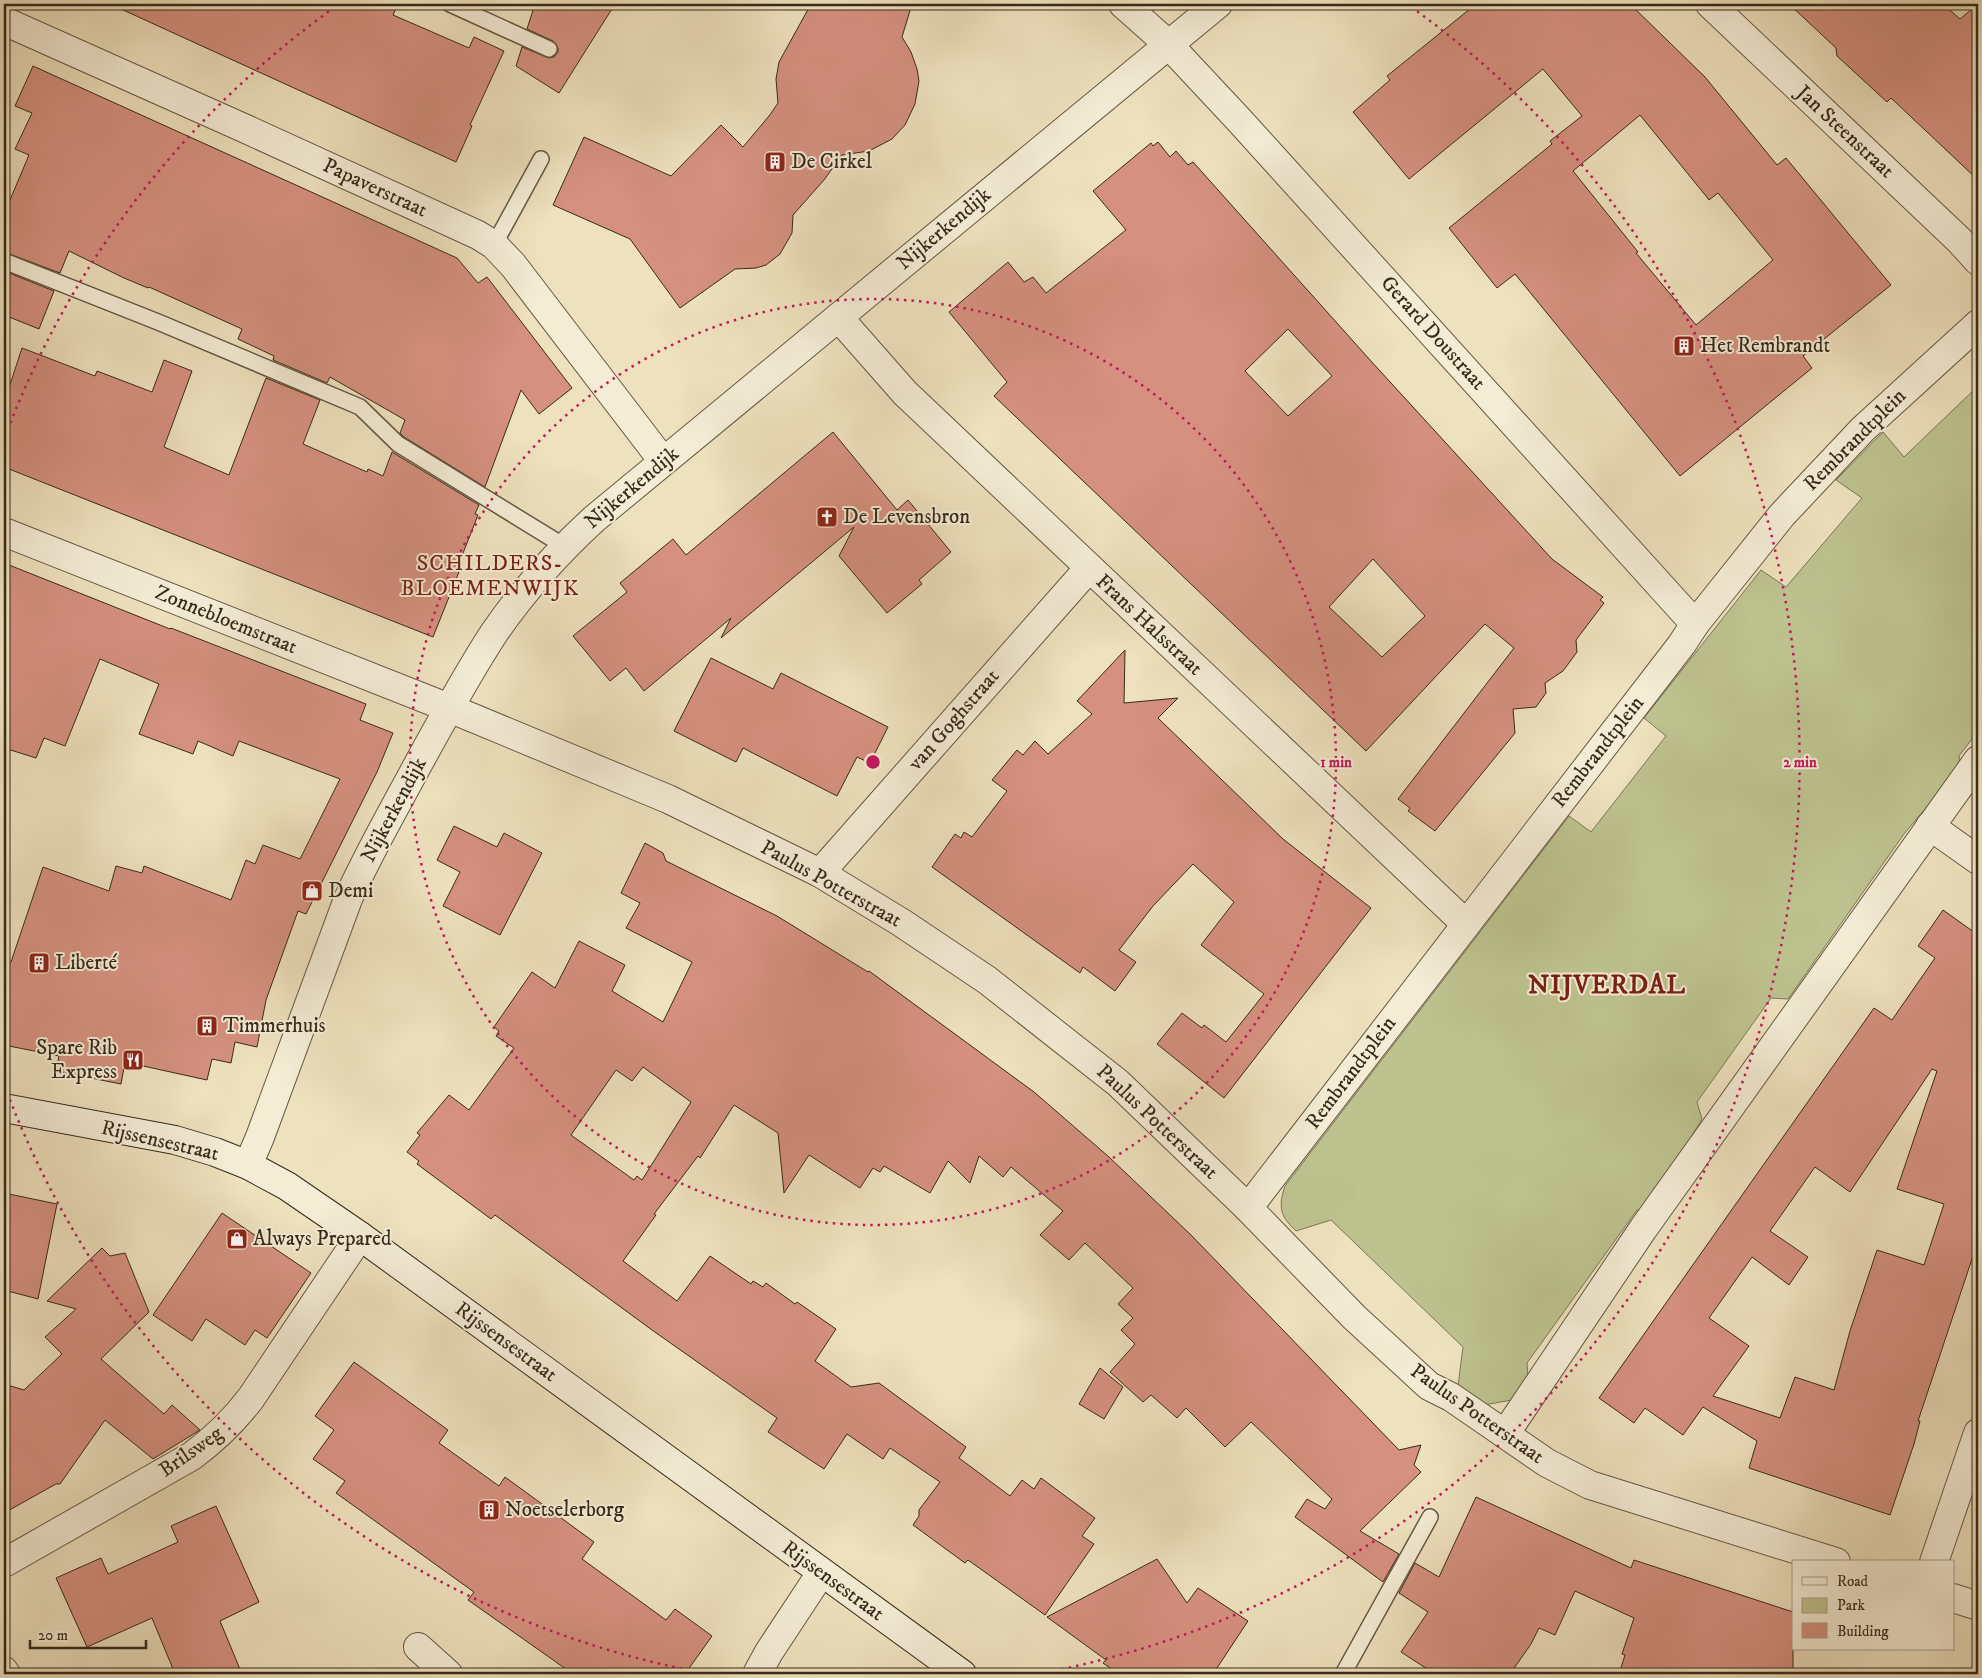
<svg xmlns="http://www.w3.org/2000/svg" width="1982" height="1678" viewBox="0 0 1982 1678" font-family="'IM FELL DW Pica',serif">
<rect width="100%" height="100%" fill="#eee1be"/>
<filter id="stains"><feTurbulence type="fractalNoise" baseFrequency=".004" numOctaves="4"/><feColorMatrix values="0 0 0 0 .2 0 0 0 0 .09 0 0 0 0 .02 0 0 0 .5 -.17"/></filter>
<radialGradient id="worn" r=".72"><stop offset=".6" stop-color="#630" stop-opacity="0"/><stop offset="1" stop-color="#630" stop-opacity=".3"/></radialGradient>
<path fill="#bdc28e" stroke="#7a7654" d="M1978,386V731L1959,756L1960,767L1904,834L1788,999L1771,998L1697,1102L1702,1119L1648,1208L1637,1210L1527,1363L1528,1378L1512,1400L1484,1405L1458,1386L1463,1347L1331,1220L1296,1231C1280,1216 1278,1207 1285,1186L1569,816L1591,832L1666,736L1644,718L1761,570L1786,587L1862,498L1836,480L1883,432L1904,457Z"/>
<g fill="#d5907f" stroke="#372a1a" fill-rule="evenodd">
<path d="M110,4H398L393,15L469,48L474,37L504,51L470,125L472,126L456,162Z"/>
<path d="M535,4H615L559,93L516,66L522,47L549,58L554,57L558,52V48L553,41L527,29Z"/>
<path d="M811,4H912L902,37L911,52L917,69L919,81L915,104L905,125L892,139L869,151L842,155L824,180L793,215L792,233L780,254L766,265L756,268L735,269L680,308L630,239L553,205L584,137L671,176L721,125L743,147L769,116L778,103L776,79L779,62Z"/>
<path d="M1476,4H1630L1705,77L1777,165L1786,158L1891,285L1803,356L1812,368L1680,476L1515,274L1497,288L1449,228L1552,144L1550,141L1582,116L1543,69L1409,179L1353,112L1390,80L1387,76ZM1640,115L1706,196L1709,200L1718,193L1773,260L1696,325L1636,253L1638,252L1573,171Z"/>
<path d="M1789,4H1943L1960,19L1978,4V180L1891,98L1887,102L1837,56L1836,48Z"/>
<path d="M33,66L457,258L478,283L487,277L572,388L539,414L521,390L485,487L404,437L400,433L405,420L330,377L327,383L273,360L274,356L238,339L242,329L149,287L148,288L124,278L69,251L60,273L4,252V214L29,155L15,149L32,113L15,106Z"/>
<path d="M1158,142L1170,157L1176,151L1188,165L1193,162L1370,360L1552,559L1603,597L1600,600L1604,603L1576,640L1577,652L1563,671L1545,683L1546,693L1536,707L1513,709L1515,733L1435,831L1408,811L1410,808L1398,799L1514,648L1485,624L1366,751L994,396L1007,382L949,312L1008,262L1024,282L1033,277L1046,293L1126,230L1093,191L1151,143L1153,146ZM1288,329L1332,376L1288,416L1245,371ZM1373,559L1425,616L1382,657L1329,607Z"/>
<path d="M4,271L54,291L39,329L4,315Z"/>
<path d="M22,348L95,376L97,371L152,392L164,360L192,371L164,447L229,475L266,378L320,400L303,444L367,472L368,469L383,476L392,452L479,505L475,514L478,515L456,571L459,572L433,637L4,467V403Z"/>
<path d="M833,432L897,510L908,500L951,552L919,580L922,584L887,613L839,556L854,527L721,638L731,618L644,691L626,668L610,681L573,636L627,592L620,583L673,539L686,555Z"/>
<path d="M4,563L170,629L171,628L366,704L360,720L393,733L377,772L306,914L298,911L266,1000L257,1047L235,1042L231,1063L212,1059L207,1080L125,1062L121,1084L56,1071L59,1056L4,1045V960L11,962L43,867L109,891L116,866L142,873L144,866L231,900L246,860L255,864L263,845L300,859L340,779L239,741L233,756L198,741L193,754L139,734L159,684L100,659L65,746L44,738L36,758L4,748Z"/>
<path d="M1125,650L1124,703L1178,698L1158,718L1283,839L1371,908L1224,1098L1157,1044L1182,1013L1202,1028L1204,1025L1226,1042L1264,994L1201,945L1234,902L1193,864L1153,906L1119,950L1136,962L1115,991L1083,967L1080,973L932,867L955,834L961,838L964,832L972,837L1007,791L992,780L1017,750L1023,755L1035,741L1048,754L1092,714L1077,701Z"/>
<path d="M711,658L773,689L781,673L888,727L870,763L857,757L837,796L743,748L736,762L674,731Z"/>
<path d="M454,826L497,847L504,833L542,853L500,935L443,906L460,872L437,860Z"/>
<path d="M645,843L663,853L666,861L777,916L868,972L869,971L1034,1092L1109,1157L1191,1235L1399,1450L1421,1445L1414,1465L1421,1472L1360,1531L1399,1554L1383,1582L1295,1517L1307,1499L1325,1509L1332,1499L1251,1422L1225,1447L1186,1408L1177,1418L1151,1395L1143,1402L1110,1372L1135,1344L1121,1330L1133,1318L1118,1304L1133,1288L1085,1243L1069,1260L1040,1235L1063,1211L1011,1167L1003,1177L979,1156L970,1183L948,1161L930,1193L884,1166L880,1172L873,1168L860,1188L809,1155L784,1193L778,1133L734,1105L700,1158L698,1156L654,1214L656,1215L623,1261L677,1301L710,1256L751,1284L753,1281L763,1287L766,1283L795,1304L797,1302L836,1329L815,1361L851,1387L879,1383L966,1447L959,1458L1010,1496L1022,1480L1034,1489L1041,1478L1095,1518L1082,1536L1094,1544L1045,1615L968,1560L965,1563L913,1525L919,1516V1510L940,1482L890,1448L883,1459L847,1434L824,1469L768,1432L777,1418L652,1330L495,1215L491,1219L417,1164L419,1161L407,1152L420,1135L417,1133L449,1095L469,1110L514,1048L496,1036L499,1031L494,1027L532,972L555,988L579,941L625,965L612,991L663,1022L692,962L626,928L640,903L621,893ZM643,1067L691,1102L642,1180L637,1176L634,1180L571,1135L616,1070L632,1081Z"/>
<path d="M1943,910L1978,935V1241L1918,1421H1920L1914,1444L1890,1515L1749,1468L1757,1441L1703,1407L1683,1435L1645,1408L1634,1423L1599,1398L1874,1008L1892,1020L1935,958L1918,946ZM1932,1069L1937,1071L1897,1189L1944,1204L1924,1265L1877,1250L1850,1331L1834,1390L1795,1377L1780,1418L1713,1396L1749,1346L1709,1318L1752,1257L1789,1285L1808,1257L1770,1231L1815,1167L1850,1192Z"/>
<path d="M4,1193L57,1204L38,1299L4,1290Z"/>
<path d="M222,1213L311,1273L267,1338L255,1330L245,1345L206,1319L192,1341L153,1315Z"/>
<path d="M102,1248L110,1256L125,1253L149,1312L101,1359L164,1414L172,1405L200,1430L153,1459L105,1420L60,1484H56L4,1513V1384L24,1390L62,1354L45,1337L76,1309L47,1301Z"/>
<path d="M354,1362L448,1430L439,1443L499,1486L505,1477L594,1542L582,1559L666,1620L675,1609L712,1636L685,1674H573L468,1600L474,1592L336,1493L345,1481L313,1459L334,1430L315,1416Z"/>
<path d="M1100,1368L1123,1387L1104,1419L1079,1404Z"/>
<path d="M1476,1497L1631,1568L1634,1560L1793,1612V1674H1619L1625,1655L1622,1654L1634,1618L1575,1591L1555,1635L1539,1628L1531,1644L1510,1674H1435L1401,1652L1428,1612L1399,1593L1415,1563L1439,1577Z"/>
<path d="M216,1506L259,1602L220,1621L242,1674H175L152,1618L87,1647L56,1578L101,1558L108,1574L178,1542L171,1526Z"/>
<path d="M1157,1559L1187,1603L1198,1588L1248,1621L1213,1674H1119L1103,1663L1106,1660L1047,1617Z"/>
</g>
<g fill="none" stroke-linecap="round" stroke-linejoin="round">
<g stroke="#655843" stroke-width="18">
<g id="lane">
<path d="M450,4L549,49"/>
<path d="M494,245L541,159"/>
<path d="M4,261L158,322L360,407L398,444L564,546"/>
<path d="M1343,1674L1430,1517"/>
</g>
</g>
<g stroke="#655843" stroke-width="30">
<g id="street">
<path d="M1123,4L1168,44L1240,121L1695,624"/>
<path d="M1710,4L1959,240L1978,261"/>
<path d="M4,21L246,129L478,235L494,245L513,265L663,461"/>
<path d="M839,318L905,393L1466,924"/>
<path d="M4,532L449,708L668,799L820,873L902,923L987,980L1118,1083L1248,1208L1354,1317L1429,1386L1451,1397L1547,1463L1590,1485L1836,1562"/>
<path d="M1930,826L1978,860"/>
<path d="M820,873L1089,568"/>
<path d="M248,1165L260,1137L348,899C368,854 393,811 416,768C441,722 466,676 494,633C523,591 557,553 594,519L1218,4"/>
<path d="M1248,1208L1682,644L1695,624L1782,515L1863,429L1978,324"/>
<path d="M1505,1434L1643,1229L1978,760"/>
<path d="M1934,1562L1978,1433"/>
<path d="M4,1563L192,1456C216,1438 233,1422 251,1398L360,1236"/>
<path d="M1953,1598L1978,1606"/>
<path d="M418,1647L448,1674"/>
<path d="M4,1671L6,1674"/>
<path d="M757,1674L769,1652L821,1573"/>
</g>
</g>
<g stroke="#372a1a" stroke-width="30">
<path id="secondary" d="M4,1108L175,1140L215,1152L248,1165L287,1186L360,1236L962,1674"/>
</g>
<use href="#lane" stroke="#f4ecd5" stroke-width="15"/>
<use href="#street" stroke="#f4ecd5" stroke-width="28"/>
<use href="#secondary" stroke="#f4ecd5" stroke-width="28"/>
</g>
<g fill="none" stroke="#c2185b" stroke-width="2.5" stroke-dasharray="2.5 5">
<circle cx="873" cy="762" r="463"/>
<path d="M704 1673A927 927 0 0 1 5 1087M5 437A927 927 0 0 1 335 7M1411 7A927 927 0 0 1 1042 1673"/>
</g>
<defs>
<g id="building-square" transform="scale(1.125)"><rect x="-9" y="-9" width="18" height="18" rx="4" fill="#8f2418" stroke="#f4ecd5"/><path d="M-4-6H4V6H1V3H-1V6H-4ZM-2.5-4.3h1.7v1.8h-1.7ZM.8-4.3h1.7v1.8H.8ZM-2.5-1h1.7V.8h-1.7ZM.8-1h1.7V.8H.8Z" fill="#fff"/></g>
<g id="church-square" transform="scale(1.125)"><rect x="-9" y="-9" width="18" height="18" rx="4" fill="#8f2418" stroke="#f4ecd5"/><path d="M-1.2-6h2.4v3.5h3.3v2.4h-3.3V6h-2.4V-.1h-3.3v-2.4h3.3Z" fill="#fff"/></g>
<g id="shop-square" transform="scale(1.125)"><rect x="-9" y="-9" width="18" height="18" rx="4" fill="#8f2418" stroke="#f4ecd5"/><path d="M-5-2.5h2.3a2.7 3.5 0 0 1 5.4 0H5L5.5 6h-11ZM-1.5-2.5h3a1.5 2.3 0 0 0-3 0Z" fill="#fff"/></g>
<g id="restaurant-square" transform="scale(1.125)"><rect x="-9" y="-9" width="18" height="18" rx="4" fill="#8f2418" stroke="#f4ecd5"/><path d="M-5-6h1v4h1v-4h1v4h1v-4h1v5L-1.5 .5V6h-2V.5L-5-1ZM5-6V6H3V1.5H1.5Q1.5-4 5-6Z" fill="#fff"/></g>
</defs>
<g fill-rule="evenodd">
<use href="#building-square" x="775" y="162"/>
<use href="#building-square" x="1684" y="346"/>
<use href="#church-square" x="827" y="517"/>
<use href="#shop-square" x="312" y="891"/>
<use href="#building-square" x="39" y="963"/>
<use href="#building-square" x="207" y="1026"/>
<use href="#restaurant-square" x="133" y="1060"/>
<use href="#shop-square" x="237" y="1239"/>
<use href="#building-square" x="489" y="1510"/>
</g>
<g text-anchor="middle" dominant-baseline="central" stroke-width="4" stroke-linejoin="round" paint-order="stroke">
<g font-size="21" fill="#372a1a" stroke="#f4ecd5">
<text transform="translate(1845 132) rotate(43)">Jan Steenstraat</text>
<text transform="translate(375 188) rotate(25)">Papaverstraat</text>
<text transform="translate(944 229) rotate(-40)">Nijkerkendijk</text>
<text transform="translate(1433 333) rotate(48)">Gerard Doustraat</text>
<text transform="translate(1855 440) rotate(-45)">Rembrandtplein</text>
<text transform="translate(632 488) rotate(-40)">Nijkerkendijk</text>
<text transform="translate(226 620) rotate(22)">Zonnebloemstraat</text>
<text transform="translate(1149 625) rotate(43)">Frans Halsstraat</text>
<text transform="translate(954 720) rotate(-49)">van Goghstraat</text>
<text transform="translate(1598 752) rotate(-52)">Rembrandtplein</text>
<text transform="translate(394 810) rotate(-62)">Nijkerkendijk</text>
<text transform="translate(831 884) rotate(29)">Paulus Potterstraat</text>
<text transform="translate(1351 1073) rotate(-53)">Rembrandtplein</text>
<text transform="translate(1157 1122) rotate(43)">Paulus Potterstraat</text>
<text transform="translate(160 1141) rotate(13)">Rijssensestraat</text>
<text transform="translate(506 1342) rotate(36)">Rijssensestraat</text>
<text transform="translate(1477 1414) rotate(35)">Paulus Potterstraat</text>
<text transform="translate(191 1452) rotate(-35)">Brilsweg</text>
<text transform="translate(833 1581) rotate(36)">Rijssensestraat</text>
</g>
<g font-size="21" fill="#372a1a" stroke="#f4ecd5" text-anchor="start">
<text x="791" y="162">De Cirkel</text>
<text x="1700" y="346">Het Rembrandt</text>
<text x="843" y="517">De Levensbron</text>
<text x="328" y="891">Demi</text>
<text x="55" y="963">Liberté</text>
<text x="223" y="1026">Timmerhuis</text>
<text x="117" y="1048" text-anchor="end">Spare Rib<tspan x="117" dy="24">Express</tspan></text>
<text x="253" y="1239">Always Prepared</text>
<text x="505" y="1510">Noetselerborg</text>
</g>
<g font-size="22" letter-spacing="1" fill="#7a1f14" stroke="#f4ecd5">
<text x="490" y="563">SCHILDERS-<tspan x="490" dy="25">BLOEMENWIJK</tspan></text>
</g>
<g font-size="26" font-weight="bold" letter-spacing="1" fill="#7a1f14" stroke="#f4ecd5">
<text x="1607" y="985">NIJVERDAL</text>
</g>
</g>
<circle cx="873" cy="762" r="8" fill="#c2185b" stroke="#f4ecd5" stroke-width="2.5"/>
<g font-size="15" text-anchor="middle" font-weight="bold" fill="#c2185b" stroke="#f4ecd5" stroke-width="4" stroke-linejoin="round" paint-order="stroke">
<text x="1336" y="767">1 min</text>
<text x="1800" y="767">2 min</text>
</g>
<rect width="1982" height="1678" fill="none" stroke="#eee1be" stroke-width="20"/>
<rect x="5" y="5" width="1972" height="1668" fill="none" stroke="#372a1a" stroke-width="2.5"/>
<rect x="10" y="10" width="1962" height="1658" fill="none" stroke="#372a1a"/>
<rect x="1792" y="1560" width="162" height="90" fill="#f4ecd5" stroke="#a89e8a"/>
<rect x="1802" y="1577" width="25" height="8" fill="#f4ecd5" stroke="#a89e8a"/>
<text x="1837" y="1586" font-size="15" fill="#372a1a">Road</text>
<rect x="1802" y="1598" width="25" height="15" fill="#bdc28e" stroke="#a89e8a"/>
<text x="1837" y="1610" font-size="15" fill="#372a1a">Park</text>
<rect x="1802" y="1623" width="25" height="15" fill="#d5907f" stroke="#a89e8a"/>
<text x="1837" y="1636" font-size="15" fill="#372a1a">Building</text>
<path d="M30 1640v8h116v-8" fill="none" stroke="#372a1a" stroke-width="2.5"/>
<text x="38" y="1640" font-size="15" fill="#372a1a" stroke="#f4ecd5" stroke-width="4" paint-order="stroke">20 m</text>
<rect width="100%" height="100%" filter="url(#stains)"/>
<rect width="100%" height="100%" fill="url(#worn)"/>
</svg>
